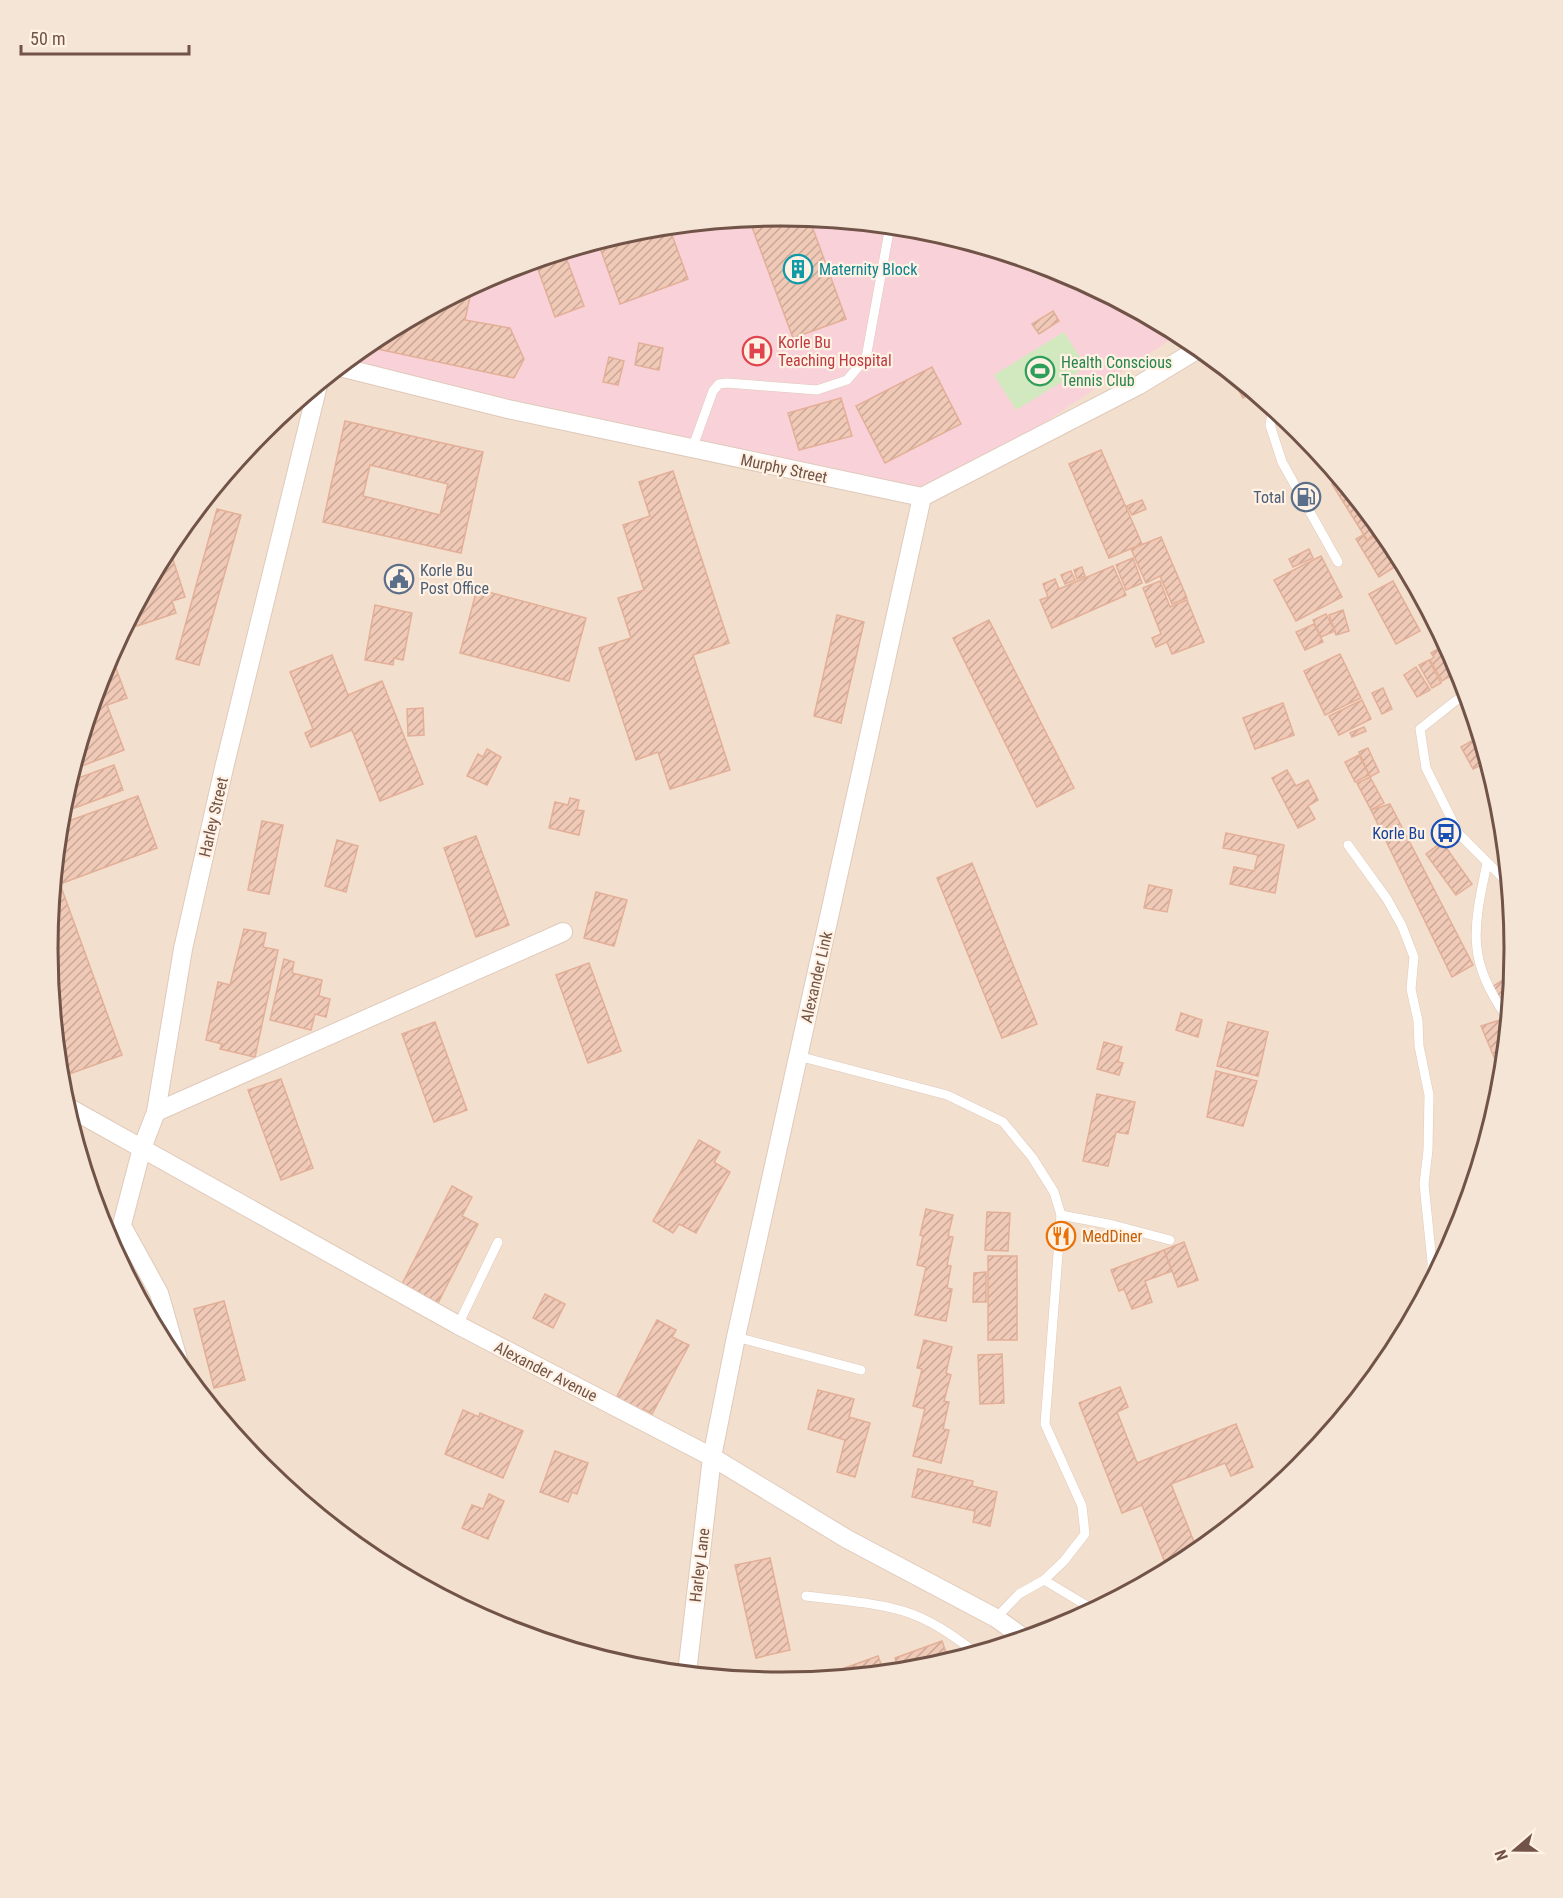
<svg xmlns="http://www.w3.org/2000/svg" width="1563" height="1898" font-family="'Roboto Condensed',sans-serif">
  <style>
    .residential { fill: #f3dfcd }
    .medical { fill: #f9d2d9 }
    .pitch { fill: #d2e8be }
    .building { fill: url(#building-hatch); stroke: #e3af98; stroke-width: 1.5; fill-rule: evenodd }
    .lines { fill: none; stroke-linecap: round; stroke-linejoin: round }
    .lane-casing { stroke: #dfcabb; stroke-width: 10 }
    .street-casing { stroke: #dfcabb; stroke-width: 20 }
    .lane { stroke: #fff; stroke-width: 9 }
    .street { stroke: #fff; stroke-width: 18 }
    .labels { text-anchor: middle; stroke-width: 4.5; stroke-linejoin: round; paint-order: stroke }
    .culture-label { font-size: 16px; fill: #0d838f; stroke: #fff2e4; text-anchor: start }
    .health-label { font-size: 16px; fill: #be3a42; stroke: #fff2e4; text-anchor: start }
    .leisure-label { font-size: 16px; fill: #27864d; stroke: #fff2e4; text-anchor: start }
    .street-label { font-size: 16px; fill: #715347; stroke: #fff2e4 }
    .service-label { font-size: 16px; fill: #4e5e75; stroke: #fff2e4; text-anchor: end }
    .transit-label { font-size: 16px; fill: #164399; stroke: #fff2e4; text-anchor: end }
    .food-label { font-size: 16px; fill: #c56008; stroke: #fff2e4; text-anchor: start }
    .rim { fill: none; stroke: #715347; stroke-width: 3 }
  </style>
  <defs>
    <pattern id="building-hatch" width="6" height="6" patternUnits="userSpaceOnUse" patternTransform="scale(1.5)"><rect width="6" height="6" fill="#f0cab7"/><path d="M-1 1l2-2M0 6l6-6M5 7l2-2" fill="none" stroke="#c7a797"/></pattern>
  </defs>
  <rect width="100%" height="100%" fill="#fbeedf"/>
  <circle class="residential" cx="782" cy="949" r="731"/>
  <polygon class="medical" points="782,216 925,230 1063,271 1179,334 952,483 887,497 346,362 374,339 501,271 639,230"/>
  <polygon class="pitch" points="1064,332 1086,367 1016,410 994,375"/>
  <g class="building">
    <polygon points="782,216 809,218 846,319 793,338 749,219"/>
    <polygon points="669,227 688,279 620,304 598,242 639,230"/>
    <polygon points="564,252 584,306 555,317 535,261"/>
    <polygon points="472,287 465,320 510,328 524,359 514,378 377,349 380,336"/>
    <polygon points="1053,311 1059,321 1039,334 1032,324"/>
    <polygon points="639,343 663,348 659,370 635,365"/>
    <polygon points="609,357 624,361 618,385 603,382"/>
    <polygon points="932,367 961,424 885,463 856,406"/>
    <polygon points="1235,377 1253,392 1243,398 1232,378"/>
    <polygon points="841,398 852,436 799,450 788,413"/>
    <path d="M 345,421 L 483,452 L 461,553 L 323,522 ZM 370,465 L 448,484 L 440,515 L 363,496 Z"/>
    <polygon points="1101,450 1142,544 1109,558 1069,464"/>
    <polygon points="673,471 729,643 693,655 730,770 670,789 658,752 636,760 599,648 631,638 618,598 644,590 623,525 650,516 639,482"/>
    <polygon points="1340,479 1382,530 1367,540 1332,484"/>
    <polygon points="1142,500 1146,509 1132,515 1127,506"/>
    <polygon points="217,509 241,515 199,665 176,659"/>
    <polygon points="1380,533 1399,564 1379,577 1356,539 1363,535 1367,541"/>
    <polygon points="1161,537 1187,598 1172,604 1160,576 1146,583 1131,549"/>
    <polygon points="1392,542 1402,561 1399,563 1388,544"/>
    <polygon points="169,547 185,597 172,601 176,613 137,626 133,614"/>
    <polygon points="1309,549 1313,558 1293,567 1289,559"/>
    <polygon points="1321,556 1342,597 1296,621 1274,580"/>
    <polygon points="1133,558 1142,583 1126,590 1116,565"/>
    <polygon points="1113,566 1126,595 1052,628 1040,600 1048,597 1043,584 1055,579 1059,589"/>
    <polygon points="1082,567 1085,576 1077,579 1074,570"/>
    <polygon points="1071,571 1075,580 1065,584 1061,575"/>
    <polygon points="1160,581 1170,607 1187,600 1204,642 1172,654 1167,642 1156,647 1152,638 1161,634 1143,588"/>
    <polygon points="1393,581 1420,631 1396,644 1369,594"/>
    <polygon points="477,589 586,618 569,681 460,653"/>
    <polygon points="375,605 412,613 403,660 394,658 393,665 365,660"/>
    <polygon points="1343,610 1349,631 1336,635 1329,615"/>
    <polygon points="1326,614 1335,631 1321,637 1313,620"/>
    <polygon points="837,615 864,622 841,723 814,716"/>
    <polygon points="989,620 1074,788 1037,807 953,638"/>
    <polygon points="1314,624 1323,642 1305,650 1296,632"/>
    <polygon points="1441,647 1455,673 1442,681 1430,660 1434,657 1431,653"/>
    <polygon points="1340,654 1361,698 1325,715 1304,671"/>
    <polygon points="111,655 127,698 107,705 124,750 79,767 76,760 104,668"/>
    <polygon points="332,655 348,695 382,681 423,784 380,801 352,730 311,747 305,733 313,729 290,672"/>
    <polygon points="1429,660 1441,683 1432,688 1419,665"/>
    <polygon points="1416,667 1430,690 1417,697 1404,675"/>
    <polygon points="1383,688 1392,709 1382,714 1372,693"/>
    <polygon points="1362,700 1371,719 1339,735 1329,716"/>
    <polygon points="1283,703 1294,735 1255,749 1243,718"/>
    <polygon points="423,708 424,735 408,736 407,709"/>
    <polygon points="1364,727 1366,731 1352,737 1350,733"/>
    <polygon points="1480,736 1496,789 1495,789 1481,765 1473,769 1461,747"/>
    <polygon points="1368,748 1379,772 1370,777 1359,752"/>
    <polygon points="487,749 501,757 487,785 467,776 478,754 483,757"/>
    <polygon points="1359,755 1369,775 1355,782 1345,762"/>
    <polygon points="114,765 123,790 61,813 70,781"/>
    <polygon points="1287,770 1296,786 1308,780 1318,800 1308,806 1315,819 1298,828 1272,778"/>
    <polygon points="1370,777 1384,803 1371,810 1357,783"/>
    <polygon points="138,796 157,848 60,884 122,1055 61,1077 48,949 60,824"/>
    <polygon points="570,798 579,800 577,810 584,811 579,835 549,828 555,802 568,805"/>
    <polygon points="1390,804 1473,965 1452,977 1371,810"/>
    <polygon points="262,821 283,825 269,894 248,890"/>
    <polygon points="1226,833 1284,845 1275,893 1230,884 1234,867 1254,871 1258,855 1223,848"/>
    <polygon points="476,836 509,925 476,937 444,848"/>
    <polygon points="337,840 358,846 346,892 325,886"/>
    <polygon points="1442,842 1472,884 1456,895 1426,854"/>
    <polygon points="972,863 1037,1024 1002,1038 937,878"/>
    <polygon points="1149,885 1172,890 1167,912 1144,908"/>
    <polygon points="596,892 627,900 614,946 584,938"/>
    <polygon points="244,929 266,933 263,947 278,950 255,1057 220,1049 222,1044 206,1040 218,982 230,985"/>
    <polygon points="284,959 294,962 292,973 322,980 319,996 330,999 326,1017 315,1014 311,1030 270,1020"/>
    <polygon points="589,963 621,1051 588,1063 556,975"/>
    <polygon points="1513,974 1510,1005 1502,1009 1490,988"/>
    <polygon points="1181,1013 1202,1020 1198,1037 1176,1030"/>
    <polygon points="1500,1020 1507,1033 1505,1051 1494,1057 1481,1026"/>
    <polygon points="435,1022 467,1110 434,1122 402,1034"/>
    <polygon points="1228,1022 1268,1032 1258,1076 1217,1066"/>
    <polygon points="1104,1042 1122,1047 1118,1062 1123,1063 1119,1075 1097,1069"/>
    <polygon points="1216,1071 1257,1081 1243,1126 1207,1117"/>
    <polygon points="281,1079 313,1168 281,1180 248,1090"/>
    <polygon points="1097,1094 1135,1102 1128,1134 1116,1132 1108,1166 1083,1161"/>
    <polygon points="699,1140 720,1152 714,1162 730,1172 696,1233 679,1224 673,1233 653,1221"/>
    <polygon points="452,1186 472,1197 462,1216 478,1224 438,1303 402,1284"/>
    <polygon points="926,1209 953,1215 948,1236 953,1237 947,1265 951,1266 947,1288 952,1289 946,1321 915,1315 926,1267 917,1265 923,1236 920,1235"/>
    <polygon points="987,1212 1010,1213 1008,1251 985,1250"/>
    <polygon points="1184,1242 1198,1280 1178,1287 1164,1250"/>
    <polygon points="1164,1250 1172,1271 1145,1281 1152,1302 1132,1309 1124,1289 1119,1291 1111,1270"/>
    <rect x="988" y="1256" width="29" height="84"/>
    <polygon points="986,1272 986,1302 973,1302 974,1273"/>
    <polygon points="545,1294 565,1304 553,1328 533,1318"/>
    <polygon points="224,1301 245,1380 214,1388 194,1309"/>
    <polygon points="657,1320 676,1330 672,1337 689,1345 652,1414 644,1409 639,1418 613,1404"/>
    <polygon points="924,1340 952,1347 946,1373 951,1375 944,1401 949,1402 943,1429 949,1430 941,1463 913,1456 925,1409 913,1406 922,1369 917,1368"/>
    <polygon points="1002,1354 1004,1403 980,1404 978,1355"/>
    <polygon points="1120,1387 1128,1407 1117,1412 1137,1463 1236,1424 1253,1467 1231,1476 1225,1463 1171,1484 1198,1552 1189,1559 1168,1570 1142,1505 1122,1513 1079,1403"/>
    <polygon points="818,1390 854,1399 849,1417 870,1423 855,1477 837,1472 845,1440 808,1429"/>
    <polygon points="463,1410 479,1417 480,1413 523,1431 503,1478 445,1454"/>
    <polygon points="555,1451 588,1463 577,1494 572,1492 568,1502 540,1492"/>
    <polygon points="918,1469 973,1481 972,1486 997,1492 990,1526 973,1522 975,1511 912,1497"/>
    <polygon points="489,1494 504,1501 488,1539 462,1528 472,1505 483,1509"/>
    <polygon points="770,1558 790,1650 756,1658 735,1565"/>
    <polygon points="942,1641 949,1661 924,1668 899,1671 895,1658"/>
    <polygon points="878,1656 884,1672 845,1676 842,1669"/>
  </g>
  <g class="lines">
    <g class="lane-casing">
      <g id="lane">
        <polyline points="1273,408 1270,425 1282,462 1338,562"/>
        <polyline points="692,449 713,391 719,384 727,383 817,390 847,380 866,358 890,226"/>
        <polyline points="1467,694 1454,702 1420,729 1426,768 1459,834 1509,884"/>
        <polyline points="1348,845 1387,899 1402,926 1414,957 1411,989 1418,1021 1419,1046 1429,1095 1428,1150 1424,1184 1432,1262 1432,1281"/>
        <path d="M 1487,863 C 1473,930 1466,959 1508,1019"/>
        <polyline points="798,1056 947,1095 1003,1122 1032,1157 1054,1192 1061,1215 1045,1424 1082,1506 1085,1534 1064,1561 1044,1580"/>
        <polyline points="1061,1215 1113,1225 1170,1240"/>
        <polyline points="458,1325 498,1242"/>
        <polyline points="736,1337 861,1370"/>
        <path d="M 806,1596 C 839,1600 872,1602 903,1611 C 930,1619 954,1636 976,1653"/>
        <polyline points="996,1618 1019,1594 1044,1580 1094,1610"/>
      </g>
    </g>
    <g class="street-casing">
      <g id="street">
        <polyline points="340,367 508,409 922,497 1139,385 1200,348"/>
        <polyline points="66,1106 458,1325 712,1457 847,1539 996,1618 1024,1638"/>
        <polyline points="156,1112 563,932"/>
        <polyline points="122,1226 159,1293 180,1366"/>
        <polyline points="115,1251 142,1148 156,1112 183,949 224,768 318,385"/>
        <polyline points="687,1673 712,1457 736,1337 922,497"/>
      </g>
    </g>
    <use href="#lane" class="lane"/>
    <use href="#street" class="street"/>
  </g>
  <defs>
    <g id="building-ring" transform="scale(1.5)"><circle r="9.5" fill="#fff2e4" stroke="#0f9aa8" stroke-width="1.5"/><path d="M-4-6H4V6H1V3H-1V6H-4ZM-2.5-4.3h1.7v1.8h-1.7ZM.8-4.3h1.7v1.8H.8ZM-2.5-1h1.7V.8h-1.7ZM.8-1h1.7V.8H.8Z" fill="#0f9aa8"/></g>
    <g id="hospital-ring" transform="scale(1.5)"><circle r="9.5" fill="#fff2e4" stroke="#e0444e" stroke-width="1.5"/><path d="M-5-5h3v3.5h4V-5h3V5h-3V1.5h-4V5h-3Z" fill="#e0444e"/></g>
    <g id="stadium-ring" transform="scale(1.5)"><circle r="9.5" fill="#fff2e4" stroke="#2e9e5b" stroke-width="1.5"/><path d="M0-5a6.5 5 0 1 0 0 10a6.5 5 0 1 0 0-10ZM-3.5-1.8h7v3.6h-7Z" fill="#2e9e5b"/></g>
    <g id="fuel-ring" transform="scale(1.5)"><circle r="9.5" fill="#fff2e4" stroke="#5c6f8a" stroke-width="1.5"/><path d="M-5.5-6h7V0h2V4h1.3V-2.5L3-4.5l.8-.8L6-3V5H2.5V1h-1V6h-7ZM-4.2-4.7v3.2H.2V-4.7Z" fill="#5c6f8a"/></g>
    <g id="civic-ring" transform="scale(1.5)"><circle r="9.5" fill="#fff2e4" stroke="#5c6f8a" stroke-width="1.5"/><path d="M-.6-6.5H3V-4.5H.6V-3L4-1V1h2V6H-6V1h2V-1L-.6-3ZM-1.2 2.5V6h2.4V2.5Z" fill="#5c6f8a"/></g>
    <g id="bus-ring" transform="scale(1.5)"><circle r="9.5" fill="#fff2e4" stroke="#1a4fb4" stroke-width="1.5"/><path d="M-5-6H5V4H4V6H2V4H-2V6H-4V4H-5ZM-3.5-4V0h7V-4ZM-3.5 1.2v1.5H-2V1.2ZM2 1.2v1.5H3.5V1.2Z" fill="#1a4fb4"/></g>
    <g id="restaurant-ring" transform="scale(1.5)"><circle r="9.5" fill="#fff2e4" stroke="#e8710a" stroke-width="1.5"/><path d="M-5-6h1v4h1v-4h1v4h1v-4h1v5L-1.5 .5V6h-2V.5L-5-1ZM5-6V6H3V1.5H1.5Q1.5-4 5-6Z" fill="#e8710a"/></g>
  </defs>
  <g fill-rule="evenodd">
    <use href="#building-ring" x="798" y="269"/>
    <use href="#hospital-ring" x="757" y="351"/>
    <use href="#stadium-ring" x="1040" y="371"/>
    <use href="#fuel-ring" x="1306" y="497"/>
    <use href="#civic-ring" x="399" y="579"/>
    <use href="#bus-ring" x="1446" y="833"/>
    <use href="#restaurant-ring" x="1061" y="1236"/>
  </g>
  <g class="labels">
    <g class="culture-label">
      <text x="819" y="275">Maternity Block</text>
    </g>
    <g class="health-label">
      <text x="778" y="348">Korle Bu<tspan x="778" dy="18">Teaching Hospital</tspan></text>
    </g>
    <g class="leisure-label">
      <text x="1061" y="368">Health Conscious<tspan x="1061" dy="18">Tennis Club</tspan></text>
    </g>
    <g class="street-label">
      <text transform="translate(784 468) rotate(12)" y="6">Murphy Street</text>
      <text transform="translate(213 817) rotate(-77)" y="6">Harley Street</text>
      <text transform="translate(816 977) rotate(-77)" y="6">Alexander Link</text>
      <text transform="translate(546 1371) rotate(27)" y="6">Alexander Avenue</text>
      <text transform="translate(699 1565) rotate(-83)" y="6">Harley Lane</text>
    </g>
    <g class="service-label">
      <text x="1285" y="503">Total</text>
      <text x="420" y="576" text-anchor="start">Korle Bu<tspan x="420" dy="18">Post Office</tspan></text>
    </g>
    <g class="transit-label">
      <text x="1425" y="839">Korle Bu</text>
    </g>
    <g class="food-label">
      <text x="1082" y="1242">MedDiner</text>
    </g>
  </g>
  <path d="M0 0H1563V1898H0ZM58 949a723 723 0 1 1 1446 0a723 723 0 1 1-1446 0Z" fill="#f4e5d7" fill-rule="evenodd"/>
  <path class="rim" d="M58 949a723 723 0 1 1 1446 0a723 723 0 1 1-1446 0Z"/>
  <g transform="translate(1515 1850) rotate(250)" stroke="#fff2e4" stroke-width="4.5" paint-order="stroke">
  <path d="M0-4.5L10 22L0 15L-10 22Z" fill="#715347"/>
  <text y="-9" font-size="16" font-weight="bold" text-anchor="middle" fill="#715347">N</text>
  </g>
  <path d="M21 45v9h168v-9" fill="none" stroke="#715347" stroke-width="3"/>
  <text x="30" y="45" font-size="18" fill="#715347" stroke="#fff2e4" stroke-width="4.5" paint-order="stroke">50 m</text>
</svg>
